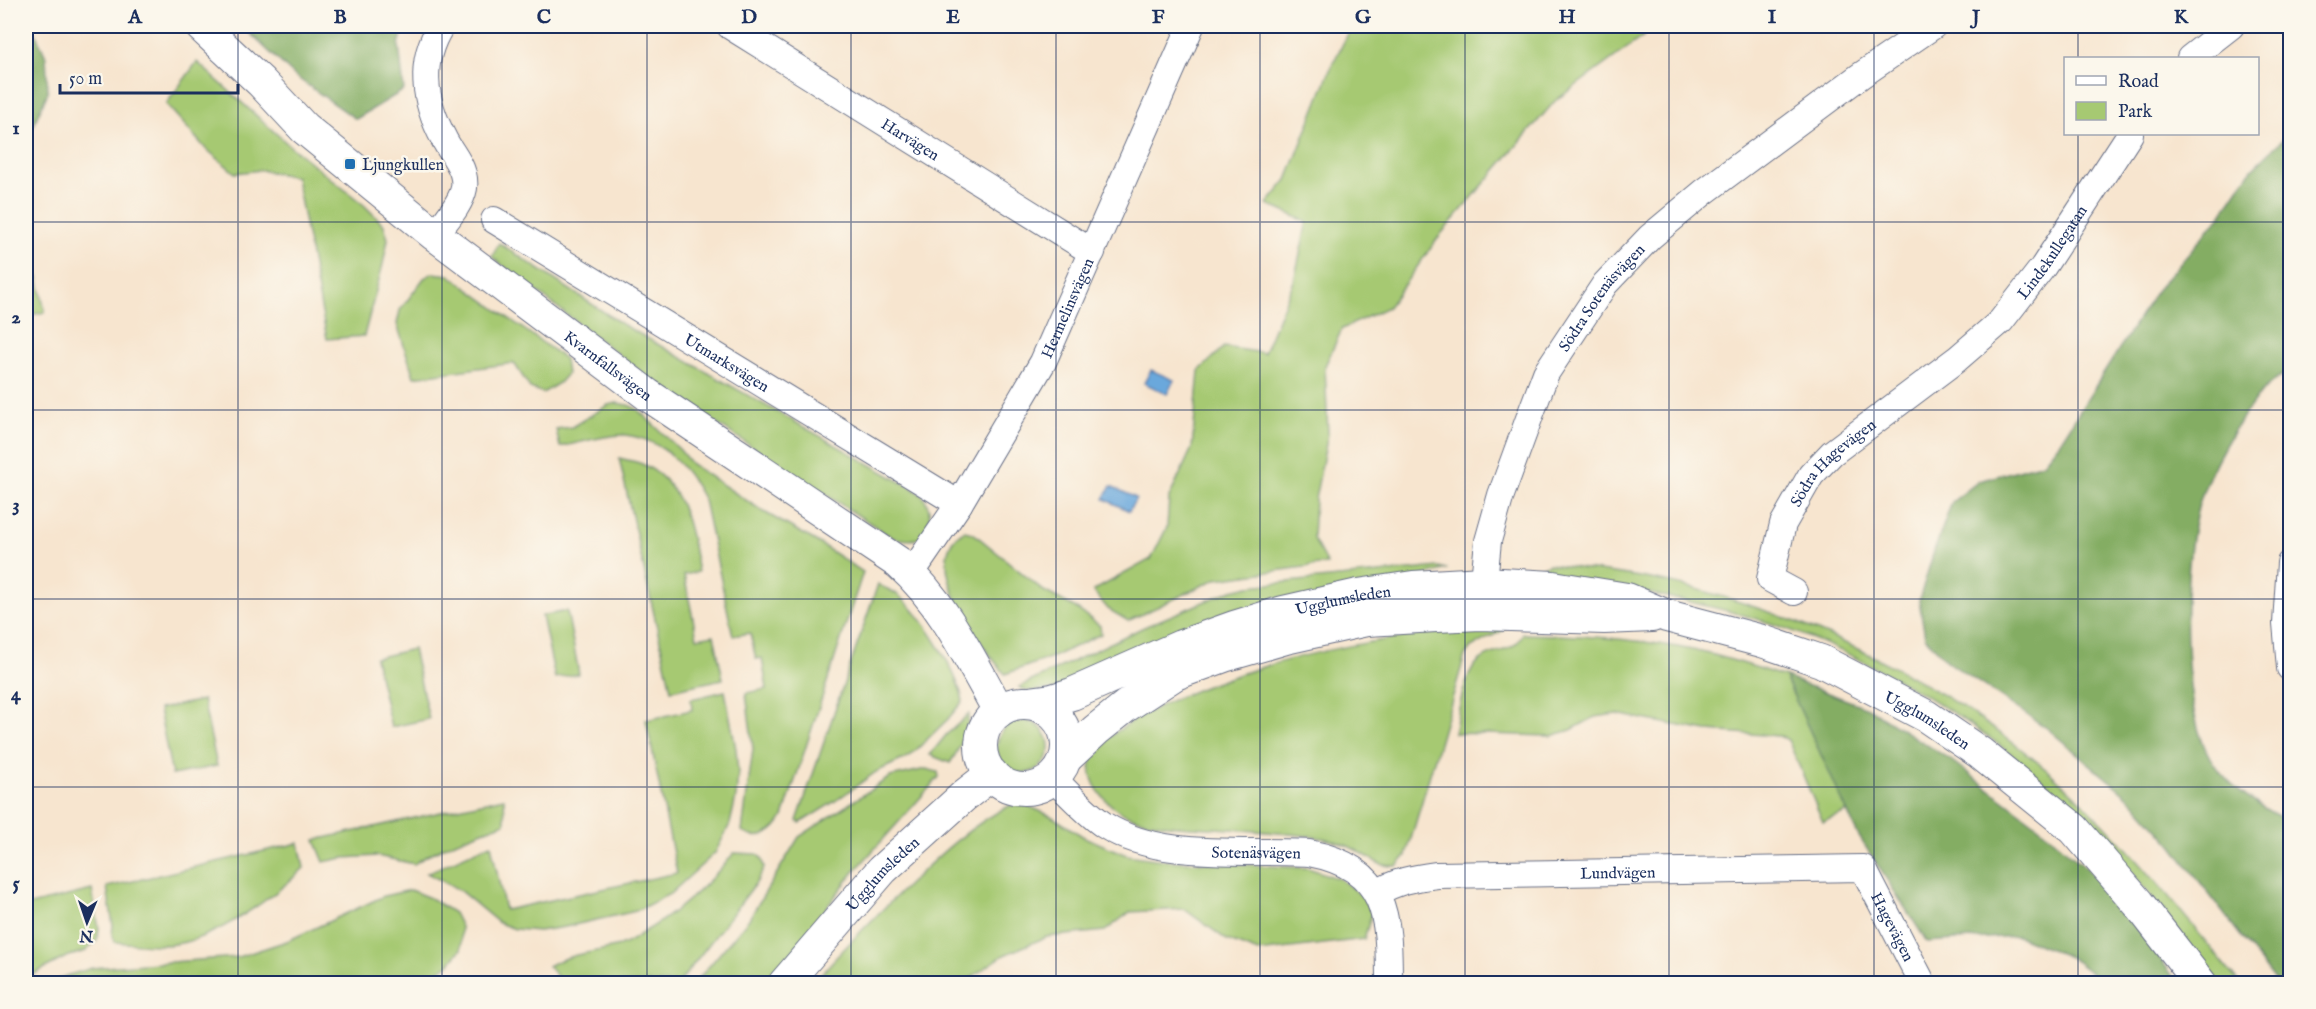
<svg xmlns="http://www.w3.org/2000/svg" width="2316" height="1009" font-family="'IM FELL English',serif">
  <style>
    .green { fill: #a6c972; stroke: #607c68; stroke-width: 1.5 }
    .forest { fill: #84ad64; stroke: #506e61; stroke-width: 1.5 }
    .water { fill: #6aa8dc; stroke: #426c9d; stroke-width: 1.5 }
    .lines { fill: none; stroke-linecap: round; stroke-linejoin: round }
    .minor-casing { stroke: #686f86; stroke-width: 28 }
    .tertiary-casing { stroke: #686f86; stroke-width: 34 }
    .minor { stroke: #fff; stroke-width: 26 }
    .tertiary { stroke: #fff; stroke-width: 32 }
    .grid { fill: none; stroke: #1b2f5e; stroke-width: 1.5; stroke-opacity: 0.55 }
    .poi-dot { fill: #1f6fb2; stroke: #fbf7ec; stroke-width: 2 }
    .labels { text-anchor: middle; stroke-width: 5; stroke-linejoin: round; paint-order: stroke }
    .street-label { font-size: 16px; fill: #1b2f5e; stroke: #fbf7ec }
    .poi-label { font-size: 16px; fill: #1b2f5e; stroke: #fbf7ec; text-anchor: start }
    .neatline { fill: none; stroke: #1b2f5e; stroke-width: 2 }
    .grid-label { font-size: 20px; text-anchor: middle; font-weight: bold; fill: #1b2f5e }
  </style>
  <rect width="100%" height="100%" fill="#fbf7ec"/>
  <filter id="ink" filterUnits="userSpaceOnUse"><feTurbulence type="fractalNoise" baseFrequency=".0167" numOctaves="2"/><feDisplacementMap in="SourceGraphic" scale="12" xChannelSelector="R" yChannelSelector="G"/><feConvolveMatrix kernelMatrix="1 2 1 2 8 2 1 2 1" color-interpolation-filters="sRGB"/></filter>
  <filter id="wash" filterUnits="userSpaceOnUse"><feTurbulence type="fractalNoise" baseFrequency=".008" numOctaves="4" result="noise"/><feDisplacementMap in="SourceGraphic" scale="24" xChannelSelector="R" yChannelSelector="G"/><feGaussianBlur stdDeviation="1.35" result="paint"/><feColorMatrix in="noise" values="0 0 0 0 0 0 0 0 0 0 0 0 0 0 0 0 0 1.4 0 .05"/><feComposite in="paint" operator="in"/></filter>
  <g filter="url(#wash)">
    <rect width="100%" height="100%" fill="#f7e5cf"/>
    <g class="green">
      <polygon points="1352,26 1657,26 1555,101 1441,234 1388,307 1342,329 1325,366 1328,434 1315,499 1313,538 1327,564 1216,579 1128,621 1108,609 1093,591 1151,559 1167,527 1169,498 1192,448 1199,371 1224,347 1264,353 1294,281 1307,222 1267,204 1287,180 1332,65"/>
      <polygon points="197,62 290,146 364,205 384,225 388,239 383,264 364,336 327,339 296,177 261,170 235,173 205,148 166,104"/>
      <path d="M 499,243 L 622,324 L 901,482 C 908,486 920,491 924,498 C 931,508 933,529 921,537 C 913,542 902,539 893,538 L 666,391 L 492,257 Z"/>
      <polygon points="31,244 45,312 26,316 26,245"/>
      <polygon points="433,273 449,275 565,359 567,374 559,383 543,393 530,388 514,363 414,377 397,324 400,310 424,278"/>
      <path d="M 617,403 L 628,405 L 637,409 L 680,450 L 691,464 L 764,512 L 814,540 L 863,572 L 783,817 C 775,832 758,844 742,831 L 753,749 L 746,693 L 767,689 L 762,658 L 756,659 L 750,633 L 733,636 L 704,500 C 687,468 664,439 625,435 C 607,434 579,443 560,447 L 556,429 L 572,427 L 608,405 Z"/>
      <path d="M 619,458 C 626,460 635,461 642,464 C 685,483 690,531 698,572 L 684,575 L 697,638 L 714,635 L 723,679 L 671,690 Z"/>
      <path d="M 964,531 L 973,533 L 1044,591 L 1074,607 L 1100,626 L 1101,634 L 1055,656 L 1005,674 C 982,647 916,559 964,531 Z"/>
      <path d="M 1549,564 C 1598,571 1648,576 1696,589 C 1839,628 1979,701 2085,805 C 2141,860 2190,922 2239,983 L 2218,983 C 2173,925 2129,865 2077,812 C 1996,730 1867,652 1757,619 C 1687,598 1607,586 1535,572 L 1537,569 Z"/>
      <polygon points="1439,567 1446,569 1060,689 1027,691 1019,687 1144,627 1232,590 1249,586"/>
      <path d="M 878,584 C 884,588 893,591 898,595 C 923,614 957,672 963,701 L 947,720 L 910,756 L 876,772 L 834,802 L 800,823 L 797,821 Z"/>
      <polygon points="567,611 579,674 555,678 542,616"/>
      <path d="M 1502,625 L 1504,630 L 1471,647 L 1465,655 L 1406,856 L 1397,866 C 1374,866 1374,859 1356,850 C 1342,842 1324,838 1308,836 C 1283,833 1257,831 1232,829 C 1197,827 1162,828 1129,816 C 1113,810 1097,794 1092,778 C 1084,753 1107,738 1125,726 C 1153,707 1183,695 1215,683 C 1308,648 1404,635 1502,625 Z"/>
      <path d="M 1523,634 C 1586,635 1653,639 1714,655 C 1738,661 1761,669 1785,677 L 1848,811 L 1823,822 L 1788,740 L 1779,736 L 1707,731 L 1616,714 L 1595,717 L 1571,730 L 1551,736 L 1454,733 C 1459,711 1462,682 1476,664 C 1490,648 1514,655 1523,634 Z"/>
      <polygon points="413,649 429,719 391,727 375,658"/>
      <polygon points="725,691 736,749 738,773 736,797 730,824 715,853 670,894 636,911 565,927 539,931 515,929 499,923 459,890 427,873 491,844 505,910 677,873 646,720 692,710 691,699"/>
      <polygon points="203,700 217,766 172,775 159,709"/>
      <path d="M 969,714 C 967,734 961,746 950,763 L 930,755 L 946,735 Z"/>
      <circle cx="1023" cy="747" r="26"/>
      <polygon points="926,769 938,772 939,777 853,873 769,983 694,984 749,919 799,837 890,777"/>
      <path d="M 504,798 L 505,823 C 474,834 442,845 414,864 L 377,856 L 343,858 L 324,862 L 315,840 Z"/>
      <path d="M 1011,805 L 1026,805 L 1051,816 L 1084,837 L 1127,855 L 1170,861 L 1308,868 L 1340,879 L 1362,896 L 1372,913 L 1364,939 L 1258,952 L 1227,940 L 1184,909 L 1130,912 L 1105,931 L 1046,937 L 1004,955 L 963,983 L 812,984 C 843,949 875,916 909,884 C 940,854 972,824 1011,805 Z"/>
      <path d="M 299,843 L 304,868 C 275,896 216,939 175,944 C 156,947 134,943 115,942 L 112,934 L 113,926 L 107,887 Z"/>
      <path d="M 734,853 L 757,854 L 762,859 L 764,868 L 756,883 L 679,983 L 563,983 L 548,966 C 570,953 595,953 619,946 C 628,944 636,937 644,932 C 679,911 708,885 734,853 Z"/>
      <polygon points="92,890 99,929 97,940 86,951 66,957 26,978 26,906"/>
      <polygon points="410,890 430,898 454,913 461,927 461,949 448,965 421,983 52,983 63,977 92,968 238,957 287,941 384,896"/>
    </g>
    <g class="forest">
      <polygon points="26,26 32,26 46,57 48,92 26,142"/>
      <polygon points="242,26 404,26 399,45 404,90 356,119 296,77"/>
      <path d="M 2290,132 L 2290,372 C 2268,379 2255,400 2242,418 C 2223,447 2203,482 2196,516 C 2183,574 2181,697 2206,750 C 2223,786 2256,805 2290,822 L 2290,983 L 2277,984 L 2172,845 L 2132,800 L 2048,729 L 1948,662 L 1925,637 L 1919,600 L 1934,551 L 1952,502 L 1979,481 L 2043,463 L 2060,442 L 2156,291 L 2222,214 L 2252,169 Z"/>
      <polygon points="1785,677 1868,708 1948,758 2038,826 2088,869 2130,918 2178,983 2104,983 2070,957 2017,936 1927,942 1858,835"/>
    </g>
    <g class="water">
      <polygon points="1151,370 1174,380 1167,394 1144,383"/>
      <polygon points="1111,486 1136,498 1129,511 1104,499"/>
    </g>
  </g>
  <g filter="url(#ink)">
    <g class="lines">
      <g class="minor-casing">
        <g id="minor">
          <path id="s1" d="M 730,26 L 1092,252"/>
          <polyline points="2190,58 2231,26"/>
          <path id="s2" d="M 494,220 L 959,504"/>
          <path d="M 435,235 C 444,222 461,205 464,188 C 467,169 452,155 444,139 C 424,102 418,62 441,26"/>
          <polyline points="2290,563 2286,623 2290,668"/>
          <path id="s3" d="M 911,574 L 959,504 L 1043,362 L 1191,26"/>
          <path id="s4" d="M 1794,592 L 1770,579 L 1783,524 L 1811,475 L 1832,453 L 1957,359 L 2001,321 L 2043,267 L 2130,134"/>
          <path id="s5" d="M 1482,601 L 1488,541 L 1501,495 L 1531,413 L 1546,373 L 1605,284 L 1650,237 L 1704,192 L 1860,76 L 1933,26"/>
          <path id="s6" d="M 1053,778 C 1069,794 1085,812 1104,825 C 1160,861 1244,849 1309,853 C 1388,868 1389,916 1389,984"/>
          <path id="s7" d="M 1377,893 C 1396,881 1414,878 1437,875 L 1863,868 L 1923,984"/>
        </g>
      </g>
      <g class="tertiary-casing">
        <g id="tertiary">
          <path id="s8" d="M 201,26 L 261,82 L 304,128 L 435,235 L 648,395 L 899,563 C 944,603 970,659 999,711"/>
          <path id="s9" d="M 1029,703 L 1052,700 L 1072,694 L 1181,646 L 1234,627 L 1283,612 L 1358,595 L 1413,587 L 1484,583 L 1553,587 L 1627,599 L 1667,616 L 1762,641 L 1821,661 L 1926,716 L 1980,753 L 2074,829 L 2138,903 L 2201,984"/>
          <circle cx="1024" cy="746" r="43"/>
          <polyline points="1066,758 1096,730 1126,706 1175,674 1224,656 1286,638 1367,620 1436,616 1481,614 1604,618 1652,616"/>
          <path id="s10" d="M 784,984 L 882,870 L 965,795 L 992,774"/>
        </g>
      </g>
      <use href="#minor" class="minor"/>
      <use href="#tertiary" class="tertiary"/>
    </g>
  </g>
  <path class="grid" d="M 238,26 L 238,984M 442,26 L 442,984M 647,26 L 647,984M 851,26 L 851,984M 1056,26 L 1056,984M 1260,26 L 1260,984M 1465,26 L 1465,984M 1669,26 L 1669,984M 1874,26 L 1874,984M 2078,26 L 2078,58M 2078,134 L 2078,984M 26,222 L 2290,222M 26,410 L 2290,410M 26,599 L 2290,599M 26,787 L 2290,787"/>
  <rect class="poi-dot" x="344" y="158" width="12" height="12" rx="3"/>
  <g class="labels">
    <g class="street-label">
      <text dy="6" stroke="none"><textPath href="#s1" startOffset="213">Harvägen</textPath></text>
      <text dy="6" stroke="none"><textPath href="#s4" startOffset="471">Lindekullegatan</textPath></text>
      <text dy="6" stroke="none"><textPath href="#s5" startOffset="332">Södra Sotenäsvägen</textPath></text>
      <text dy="6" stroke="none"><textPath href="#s3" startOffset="309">Hermelinsvägen</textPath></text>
      <text dy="6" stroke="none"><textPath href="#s2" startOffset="273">Utmarksvägen</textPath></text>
      <text dy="6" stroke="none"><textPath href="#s8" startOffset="531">Kvarnfallsvägen</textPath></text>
      <text dy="6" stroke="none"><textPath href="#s4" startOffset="164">Södra Hagevägen</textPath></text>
      <text dy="6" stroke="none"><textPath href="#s9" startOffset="332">Ugglumsleden</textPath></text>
      <text dy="6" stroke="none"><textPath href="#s9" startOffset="944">Ugglumsleden</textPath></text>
      <text dy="6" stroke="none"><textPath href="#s6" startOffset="226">Sotenäsvägen</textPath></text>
      <text dy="6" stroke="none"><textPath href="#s7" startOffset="244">Lundvägen</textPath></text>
      <text dy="6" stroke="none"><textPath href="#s10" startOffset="148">Ugglumsleden</textPath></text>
      <text dy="6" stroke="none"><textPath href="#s7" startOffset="555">Hagevägen</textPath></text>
    </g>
    <g class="poi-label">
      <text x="362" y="170">Ljungkullen</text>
    </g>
  </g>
  <rect width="2316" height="1009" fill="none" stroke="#fbf7ec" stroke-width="66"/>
  <rect x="2064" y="57" width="195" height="78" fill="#fbf7ec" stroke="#a1a7b3" stroke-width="1.5"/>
  <rect x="2076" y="76" width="30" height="9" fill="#ffffff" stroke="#a1a7b3" stroke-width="1.5"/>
  <text x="2118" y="87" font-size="18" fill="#1b2f5e">Road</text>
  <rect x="2076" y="102" width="30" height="18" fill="#a6c972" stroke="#a1a7b3" stroke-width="1.5"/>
  <text x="2118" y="117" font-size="18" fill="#1b2f5e">Park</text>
  <g transform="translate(87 922) rotate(182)" stroke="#fbf7ec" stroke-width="4.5" paint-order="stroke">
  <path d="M0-4.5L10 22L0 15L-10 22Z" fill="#1b2f5e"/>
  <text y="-9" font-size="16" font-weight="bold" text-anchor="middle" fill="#1b2f5e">N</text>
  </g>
  <path d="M60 84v9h178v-9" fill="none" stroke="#1b2f5e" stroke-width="3"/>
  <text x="69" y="84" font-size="18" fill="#1b2f5e" stroke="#fbf7ec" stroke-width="4.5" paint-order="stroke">50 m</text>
  <rect x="33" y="33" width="2250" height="943" class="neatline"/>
  <g class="grid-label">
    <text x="135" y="23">A</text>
    <text x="340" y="23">B</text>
    <text x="544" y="23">C</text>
    <text x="749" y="23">D</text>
    <text x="953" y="23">E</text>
    <text x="1158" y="23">F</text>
    <text x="1363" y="23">G</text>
    <text x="1567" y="23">H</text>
    <text x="1772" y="23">I</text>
    <text x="1976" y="23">J</text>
    <text x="2181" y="23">K</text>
    <text x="16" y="134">1</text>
    <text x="16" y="323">2</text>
    <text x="16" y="511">3</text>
    <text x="16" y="700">4</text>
    <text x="16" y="889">5</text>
  </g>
</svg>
